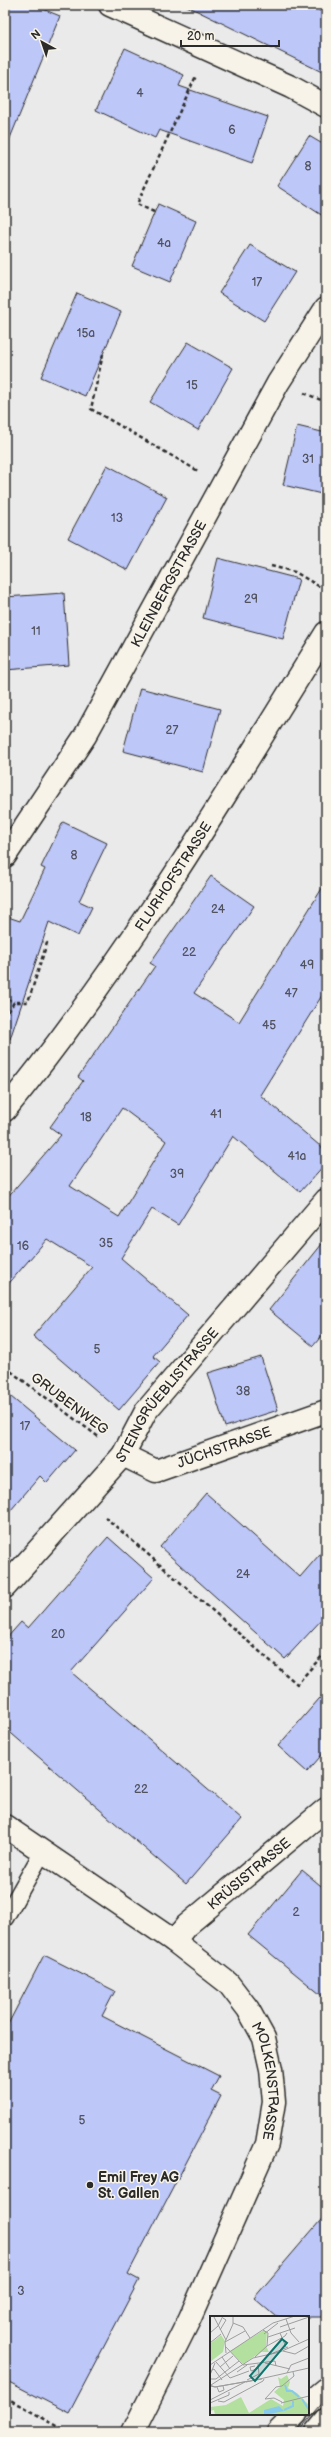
<svg xmlns="http://www.w3.org/2000/svg" width="331" height="2437" font-family="'Balsamiq Sans',sans-serif">
  <style>
    .building { fill: #bdc7f8; stroke: #2b2b2b; fill-rule: evenodd }
    .lines { fill: none; stroke-linecap: round; stroke-linejoin: round }
    .lane-casing { stroke: #2b2b2b; stroke-width: 19 }
    .street-casing { stroke: #2b2b2b; stroke-width: 25 }
    .secondary-casing { stroke: #2b2b2b; stroke-width: 25 }
    .path { stroke: #2b2b2b; stroke-width: 2.5; stroke-dasharray: 4 3; stroke-linecap: butt }
    .lane { stroke: #f7f3e8; stroke-width: 16 }
    .street { stroke: #f7f3e8; stroke-width: 22 }
    .secondary { stroke: #f7f3e8; stroke-width: 22 }
    .tram { stroke: #2b2b2b; stroke-width: 1 }
    .poi-dot { fill: #2b2b2b; stroke: #f7f3e8; stroke-width: 1.5 }
    .labels { text-anchor: middle; stroke-width: 3; stroke-linejoin: round; paint-order: stroke }
    .number-label { font-size: 12px; fill: #50525e }
    .street-label { font-size: 14px; fill: #2b2b2b; stroke: #f7f3e8 }
    .poi-label { font-size: 14px; font-weight: bold; fill: #2b2b2b; stroke: #f7f3e8; text-anchor: start }
    .inset-river { fill: none; stroke: #88caea; stroke-width: 2 }
    .inset-road { fill: none; stroke: #9e9e9e; stroke-width: 1 }
    .view { fill: #0f766e; fill-opacity: 0.15; stroke: #0f766e; stroke-width: 2 }
    .inset-edge { fill: none; stroke: #2b2b2b; stroke-width: 2 }
  </style>
  <rect width="100%" height="100%" fill="#ebeaeb"/>
  <filter id="ink" filterUnits="userSpaceOnUse"><feTurbulence type="fractalNoise" baseFrequency=".025" numOctaves="2"/><feDisplacementMap in="SourceGraphic" scale="8" xChannelSelector="R" yChannelSelector="G"/><feConvolveMatrix kernelMatrix="1 2 1 2 8 2 1 2 1" color-interpolation-filters="sRGB"/></filter>
  <g filter="url(#ink)">
    <g class="building">
      <polygon points="5,5 33,5 60,16 6,148"/>
      <polygon points="185,5 309,5 326,14 326,74"/>
      <polygon points="125,48 184,75 179,86 268,117 252,163 159,130 155,138 96,110"/>
      <polygon points="309,136 326,146 326,218 277,186"/>
      <polygon points="158,204 196,221 170,282 132,266"/>
      <polygon points="250,245 295,272 264,321 219,293"/>
      <polygon points="77,293 121,312 85,396 41,377"/>
      <polygon points="188,342 233,368 198,430 150,402"/>
      <polygon points="297,426 326,433 326,495 283,485"/>
      <polygon points="107,465 167,497 128,570 68,538"/>
      <polygon points="218,558 299,579 283,639 203,618"/>
      <polygon points="64,593 69,665 5,670 5,597"/>
      <polygon points="140,688 220,709 203,772 123,751"/>
      <polygon points="63,822 107,843 79,901 92,907 78,936 49,922 10,1039 5,1038 5,916 20,921 45,869 41,867"/>
      <path d="M 211,876 L 254,906 L 194,993 L 239,1022 L 326,882 L 326,989 L 260,1095 L 326,1151 L 326,1163 L 300,1192 L 233,1136 L 178,1225 L 152,1209 L 121,1258 L 188,1315 L 153,1356 L 160,1362 L 119,1410 L 33,1336 L 92,1267 L 47,1239 L 5,1288 L 5,1200 L 61,1135 L 50,1127 L 83,1081 L 78,1077 L 155,966 L 150,963 ZM 122,1108 L 166,1141 L 119,1217 L 70,1186 Z"/>
      <polygon points="326,1239 326,1331 313,1346 269,1310"/>
      <polygon points="261,1357 278,1410 225,1427 208,1373"/>
      <polygon points="5,1392 75,1450 47,1483 40,1476 5,1517"/>
      <polygon points="206,1493 300,1577 326,1547 326,1615 285,1659 160,1547"/>
      <polygon points="108,1537 154,1578 71,1672 242,1819 186,1884 5,1728 5,1640 21,1622 28,1628"/>
      <polygon points="326,1691 326,1750 307,1772 278,1746"/>
      <polygon points="302,1870 326,1890 326,1999 248,1935"/>
      <polygon points="44,1955 115,1991 102,2016 219,2076 211,2091 221,2096 128,2274 139,2280 69,2413 5,2380 5,2030"/>
      <polygon points="326,2214 326,2317 276,2317 254,2298"/>
    </g>
    <g class="lines">
      <g class="lane-casing">
        <polyline id="lane" points="5,1918 43,1851"/>
      </g>
      <g class="street-casing">
        <g id="street">
          <polyline points="110,5 291,87 326,106"/>
          <path id="s1" d="M 5,856 L 85,736 L 278,383 L 326,308"/>
          <path id="s2" d="M 5,1110 C 126,962 225,796 326,633"/>
          <path id="s3" d="M 123,1455 L 156,1471 L 326,1411"/>
          <path id="s4" d="M 5,1587 L 123,1455 L 146,1411 L 326,1200"/>
          <path id="s5" d="M 5,1826 L 174,1941 L 228,1983 L 248,2009 L 264,2038 L 271,2069 L 274,2102 L 267,2144 L 190,2318 L 133,2432"/>
          <path id="s6" d="M 174,1941 L 186,1926 L 326,1809"/>
        </g>
      </g>
      <g class="secondary-casing">
        <g id="secondary">
          <polyline points="308,2404 326,2389"/>
          <polyline points="278,2432 296,2414"/>
          <polyline points="316,2432 326,2420"/>
        </g>
      </g>
      <g class="path">
        <polyline points="154,212 137,204 196,76"/>
        <polyline points="103,354 91,409 198,471"/>
        <polyline points="304,393 326,402"/>
        <polyline points="271,566 295,572 325,590"/>
        <polyline points="7,999 14,1002"/>
        <polyline points="5,1005 9,1007 8,1012"/>
        <polyline points="5,1018 14,1002 28,1002 47,943 43,942"/>
        <polyline points="5,1367 100,1438"/>
        <polyline points="105,1517 297,1684 322,1656"/>
        <polyline points="5,2397 68,2432"/>
      </g>
      <use href="#lane" class="lane"/>
      <use href="#street" class="street"/>
      <use href="#secondary" class="secondary"/>
      <polyline class="tram" points="298,2432 326,2399"/>
    </g>
  </g>
  <circle class="poi-dot" cx="90" cy="2185" r="4"/>
  <g class="labels">
    <g class="number-label">
      <text x="140" y="97">4</text>
      <text x="232" y="134">6</text>
      <text x="308" y="170">8</text>
      <text x="164" y="247">4a</text>
      <text x="257" y="286">17</text>
      <text x="86" y="337">15a</text>
      <text x="192" y="389">15</text>
      <text x="308" y="463">31</text>
      <text x="117" y="522">13</text>
      <text x="251" y="603">29</text>
      <text x="36" y="635">11</text>
      <text x="172" y="734">27</text>
      <text x="74" y="859">8</text>
      <text x="218" y="913">24</text>
      <text x="189" y="956">22</text>
      <text x="307" y="969">49</text>
      <text x="291" y="997">47</text>
      <text x="269" y="1029">45</text>
      <text x="216" y="1118">41</text>
      <text x="86" y="1121">18</text>
      <text x="297" y="1160">41a</text>
      <text x="177" y="1178">39</text>
      <text x="106" y="1247">35</text>
      <text x="23" y="1250">16</text>
      <text x="97" y="1353">5</text>
      <text x="243" y="1395">38</text>
      <text x="25" y="1430">17</text>
      <text x="243" y="1578">24</text>
      <text x="58" y="1638">20</text>
      <text x="141" y="1793">22</text>
      <text x="296" y="1916">2</text>
      <text x="82" y="2124">5</text>
      <text x="21" y="2295">3</text>
    </g>
    <g class="street-label">
      <text dy="5" stroke="none"><textPath href="#s1" startOffset="318">KLEINBERGSTRASSE</textPath></text>
      <text dy="5" stroke="none"><textPath href="#s2" startOffset="288">FLURHOFSTRASSE</textPath></text>
      <text dy="5" stroke="none"><textPath href="#s4" startOffset="252">STEINGRÜEBLISTRASSE</textPath></text>
      <text transform="translate(70 1403) rotate(37)" y="5">GRUBENWEG</text>
      <text dy="5" stroke="none"><textPath href="#s3" startOffset="109">JÜCHSTRASSE</textPath></text>
      <text dy="5" stroke="none"><textPath href="#s6" startOffset="101">KRÜSISTRASSE</textPath></text>
      <text dy="5" stroke="none"><textPath href="#s5" startOffset="382">MOLKENSTRASSE</textPath></text>
    </g>
    <g class="poi-label">
      <text x="98" y="2182">Emil Frey AG<tspan x="98" dy="16">St. Gallen</tspan></text>
    </g>
  </g>
  <g transform="translate(210 2316)">
    <rect width="99" height="99" fill="#ebeaeb"/>
    <path d="M 54,14 L 57,16 L 56,30 L 59,36 L 51,36 L 33,48 L 20,35 ZM 11,19 L 15,25 L 13,36 L 0,46 L 0,28 ZM 77,59 L 80,66 L 78,72 L 87,77 L 99,89 L 99,99 L 5,99 L 4,94 L 0,95 L 0,91 L 16,89 L 31,81 L 39,97 L 61,83 L 73,90 L 74,84 L 64,76 L 70,71 L 68,61 L 71,63 Z" fill="#b3e09e"/>
    <path d="M 69,90 L 74,95 L 54,99 L 54,94 Z" fill="#88caea"/>
    <path class="inset-river" d="M 75,69 L 77,75 L 82,75 L 89,81M 92,83 L 99,94M 74,94 L 83,90 L 83,85"/>
    <path class="inset-road" d="M 4,1 L 16,24M 76,3 L 81,17 L 89,26M 23,7 L 33,11 L 40,22M 70,11 L 99,1M 10,14 L 16,4 L 13,2M 53,14 L 58,17 L 57,30M 0,17 L 8,10 L 13,0M 70,17 L 76,31M 54,18 L 68,7M 58,21 L 85,12M 15,26 L 35,15M 0,27 L 11,18M 15,30 L 33,49M 73,35 L 85,38 L 99,30M 16,37 L 15,26 L 23,8 L 23,0M 56,40 L 78,31M 12,41 L 20,53M 45,41 L 57,30 L 75,20 L 77,17M 6,46 L 20,62 L 39,55M 55,47 L 80,53M 0,49 L 63,7 L 85,0M 33,49 L 65,45 L 66,50M 45,50 L 40,51 L 41,55 L 49,52M 10,51 L 23,40M 0,55 L 4,53 L 12,64M 27,56 L 37,49M 77,57 L 81,49 L 99,42M 0,59 L 5,47M 0,63 L 6,63 L 29,45M 37,64 L 49,58 L 48,48M 36,66 L 99,52M 0,69 L 5,71 L 39,65M 1,69 L 43,42 L 70,36 L 99,23M 0,70 L 5,71 L 52,63M 7,71 L 9,76 L 14,74 L 13,70M 0,84 L 35,66M 8,85 L 14,86 L 53,65 L 54,63M 72,86 L 64,82 L 55,83 L 66,71 L 72,70 L 84,60 L 83,56M 0,87 L 19,79 L 19,76M 71,87 L 99,80"/>
    <path class="view" d="M 72,23 L 77,27 L 45,65 L 40,60 Z"/>
    <rect width="99" height="99" class="inset-edge"/>
  </g>
  <rect width="331" height="2437" fill="none" stroke="#f7f3e8" stroke-width="20"/>
  <rect x="10" y="10" width="311" height="2417" fill="none" stroke="#2b2b2b" stroke-width="1.5" filter="url(#ink)"/>
  <g transform="translate(42 42) rotate(320)" stroke="#f7f3e8" stroke-width="3" paint-order="stroke">
  <path d="M0-3L7 15L0 10L-7 15Z" fill="#2b2b2b"/>
  <text y="-6" font-size="11" font-weight="bold" text-anchor="middle" fill="#2b2b2b">N</text>
  </g>
  <path d="M181 40v6h98v-6" fill="none" stroke="#2b2b2b" stroke-width="2"/>
  <text x="187" y="40" font-size="12" fill="#2b2b2b" stroke="#f7f3e8" stroke-width="3" paint-order="stroke">20 m</text>
</svg>
